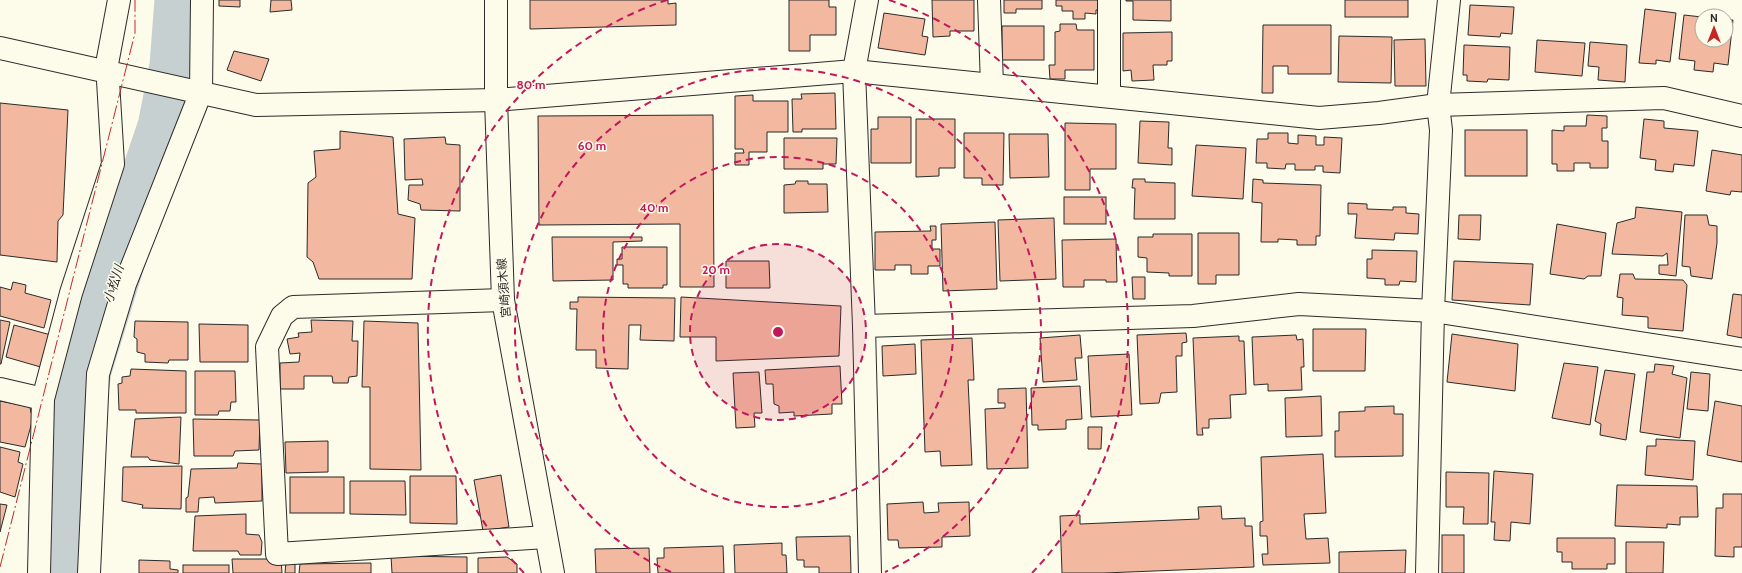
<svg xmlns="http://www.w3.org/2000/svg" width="1742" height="573" font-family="Cabin,'Noto Sans JP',sans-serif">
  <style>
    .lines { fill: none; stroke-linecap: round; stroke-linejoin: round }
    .river { stroke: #c7d0d0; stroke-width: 53 }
    .building { fill: #f2b8a0; stroke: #2b2b2b }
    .minor-casing { stroke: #2b2b2b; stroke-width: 24 }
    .major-casing { stroke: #2b2b2b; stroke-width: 24 }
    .minor { stroke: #fdfbea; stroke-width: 22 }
    .major { stroke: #fdfbea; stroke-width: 22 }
    .power { stroke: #c62828; stroke-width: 1; stroke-dasharray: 14 3 2 3; stroke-linecap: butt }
    .ring { fill: none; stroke: #c2185b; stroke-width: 2; stroke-dasharray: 7 5 }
    .labels { text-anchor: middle; stroke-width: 3; stroke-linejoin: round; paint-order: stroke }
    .street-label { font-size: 12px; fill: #2b2b2b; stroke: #fdfbea }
    .water-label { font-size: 13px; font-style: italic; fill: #2b2b2b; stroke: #fdfbea }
    .centre { fill: #c2185b; stroke: #fdfbea; stroke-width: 2 }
    .ring-label { font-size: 12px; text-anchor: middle; font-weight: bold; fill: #c2185b; stroke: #fdfbea; stroke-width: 3; stroke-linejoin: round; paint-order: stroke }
  </style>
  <rect width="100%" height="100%" fill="#fdfbea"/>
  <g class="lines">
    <polyline class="river" points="67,573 70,487 85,370 118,263 164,127 176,66 181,0"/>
  </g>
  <g class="building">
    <polygon points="219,0 240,0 240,7 219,6"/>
    <polygon points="271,0 291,0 292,10 270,12"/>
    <polygon points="530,0 668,0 668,4 676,3 676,25 530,29"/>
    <polygon points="789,0 829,0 829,7 836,7 836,35 810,35 810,51 789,51"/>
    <polygon points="932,0 974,0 974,31 950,31 950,36 933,37"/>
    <polygon points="1004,0 1042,0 1042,9 1016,9 1016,13 1004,13"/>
    <polygon points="1056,0 1098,0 1098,10 1096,10 1096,14 1085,13 1085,19 1073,19 1073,11 1062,11 1062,6 1056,6"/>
    <polygon points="1126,0 1171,0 1171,21 1133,20 1133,1 1126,1"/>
    <rect x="1345" y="0" width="63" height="17"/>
    <polygon points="1470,5 1514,7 1512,34 1501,33 1500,37 1468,35"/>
    <polygon points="1645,9 1676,13 1670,62 1656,60 1656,64 1639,63"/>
    <polygon points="884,13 925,19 922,36 928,37 925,55 878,48"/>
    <polygon points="1684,15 1702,17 1702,40 1726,40 1726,20 1733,20 1728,65 1714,63 1713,72 1694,70 1695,61 1679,59"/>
    <polygon points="1060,24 1076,24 1077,30 1094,30 1094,70 1065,70 1065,79 1050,79 1049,65 1055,65 1055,32 1060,31"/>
    <polygon points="1263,25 1331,25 1331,74 1288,74 1288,66 1273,66 1273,93 1262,93"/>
    <rect x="1002" y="26" width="42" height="34"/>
    <polygon points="1172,32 1172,61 1167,61 1167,65 1153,65 1154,80 1132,81 1131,70 1123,71 1123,33"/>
    <polygon points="1339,36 1392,37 1391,83 1338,82"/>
    <polygon points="1425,39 1426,86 1395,86 1394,40"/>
    <polygon points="1537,40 1585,43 1582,76 1535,72"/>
    <polygon points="1590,42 1627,45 1625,82 1598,80 1599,67 1588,66"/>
    <polygon points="1464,45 1510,47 1509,80 1488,79 1487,82 1467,81 1467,75 1463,75"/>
    <polygon points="234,51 269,59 261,81 227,70"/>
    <polygon points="835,93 836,129 802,129 802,132 793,132 792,99 802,99 801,94"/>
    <polygon points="753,95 753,101 788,101 788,132 767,132 767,152 749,152 749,165 735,165 735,153 744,153 743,149 735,149 735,96"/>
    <polygon points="0,103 68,110 63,215 58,221 57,262 0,255"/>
    <polygon points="713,115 714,287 680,287 680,224 539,225 538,116"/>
    <polygon points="1587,115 1607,116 1607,128 1602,128 1602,141 1608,141 1608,168 1590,168 1590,163 1574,163 1574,171 1557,171 1557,164 1552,164 1552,130 1564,131 1564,126 1586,126"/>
    <polygon points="878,117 911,117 911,163 871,163 871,129 878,129"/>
    <polygon points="916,119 955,119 955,168 939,168 939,176 916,177"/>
    <polygon points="1644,119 1664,121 1664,128 1698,131 1694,166 1674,164 1673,172 1655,170 1656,160 1640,158"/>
    <polygon points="1140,121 1169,122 1168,148 1172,148 1172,165 1138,163"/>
    <polygon points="1065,123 1116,124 1116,169 1090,169 1090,190 1065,190"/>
    <rect x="1465" y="130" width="62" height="46"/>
    <polygon points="340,131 393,137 398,214 415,218 412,279 319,279 313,262 307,257 308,183 316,177 314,151 340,149"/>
    <polygon points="964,133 1004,133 1003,185 982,185 982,178 964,178"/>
    <polygon points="1268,133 1288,133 1288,143 1298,144 1298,135 1316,136 1316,145 1324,145 1324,137 1342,138 1340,173 1323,172 1323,166 1315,166 1315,170 1295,170 1295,164 1286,164 1285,169 1267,168 1267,163 1256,163 1257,139 1268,139"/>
    <polygon points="1009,134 1048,134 1049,177 1010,178"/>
    <polygon points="445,137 446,144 460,145 460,211 421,210 420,204 408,200 409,185 423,185 422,179 405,180 404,139"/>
    <polygon points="784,138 837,138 836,164 823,164 823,169 784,169"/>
    <polygon points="1196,145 1246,148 1243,199 1192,196"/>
    <polygon points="1712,150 1742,155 1742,192 1731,191 1730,195 1706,191"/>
    <polygon points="1133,179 1145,179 1145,182 1175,183 1175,219 1134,219 1135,188 1132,188"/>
    <polygon points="1253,179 1263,180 1263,183 1321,185 1320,236 1316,236 1316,245 1297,245 1297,240 1278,239 1278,242 1261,242 1262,203 1252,202"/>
    <polygon points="796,181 808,181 808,184 827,184 828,212 784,213 784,185 795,184"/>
    <rect x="1064" y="197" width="42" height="27"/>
    <polygon points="1348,203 1367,204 1367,209 1393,210 1393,207 1406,207 1406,213 1419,214 1418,234 1395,233 1394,240 1355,238 1357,214 1348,214"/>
    <polygon points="1636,207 1682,212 1676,276 1659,274 1659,265 1668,265 1667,253 1663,256 1612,254 1617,223 1635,218"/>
    <polygon points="1459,215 1481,215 1480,240 1458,239"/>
    <polygon points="1685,215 1707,215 1709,225 1717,226 1717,243 1712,279 1691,276 1690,267 1682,266"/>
    <polygon points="1054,218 1056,279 1000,281 998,220"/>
    <polygon points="995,222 997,289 943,291 941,224"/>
    <polygon points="1557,224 1606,233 1601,276 1588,276 1584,279 1550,274"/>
    <polygon points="930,226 936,226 936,240 932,240 932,249 940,249 940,266 928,266 928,274 911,274 911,265 895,265 895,270 875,270 875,232 931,231"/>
    <polygon points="1198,233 1239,233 1239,275 1216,275 1216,284 1198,284"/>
    <polygon points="1153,234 1192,234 1192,276 1169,276 1169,273 1147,272 1147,258 1138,257 1138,237 1153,237"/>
    <polygon points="552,237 642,237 642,241 613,242 613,280 553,281"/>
    <polygon points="1116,239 1117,282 1106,282 1106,280 1084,280 1084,287 1063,287 1062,240"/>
    <polygon points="622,247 667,247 667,285 663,285 663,288 628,288 628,284 623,284 623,265 617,265 617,259 622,259"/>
    <polygon points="1372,250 1417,251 1416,282 1400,281 1399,285 1385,285 1385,279 1367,278 1367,259 1372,259"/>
    <polygon points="726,261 769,261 770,288 726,288"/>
    <polygon points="1454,261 1533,264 1530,305 1452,300"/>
    <polygon points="1620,274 1633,274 1635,279 1683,280 1687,285 1683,331 1648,328 1648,317 1622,315 1623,298 1617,297"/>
    <polygon points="1132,277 1145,277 1145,299 1133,299"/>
    <polygon points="13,282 26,285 25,293 51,300 44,328 0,316 0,287 11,290"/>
    <polygon points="1733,294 1742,295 1742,338 1727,335"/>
    <polygon points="578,297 675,298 674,341 640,340 641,325 629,325 628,369 596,368 596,350 576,350 577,309 570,309 570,302 578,302"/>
    <polygon points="681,297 841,306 839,356 716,361 716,337 680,337"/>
    <polygon points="0,320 10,322 1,364 0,364"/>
    <polygon points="311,320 353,321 352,341 358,341 357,376 349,377 348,383 333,383 332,376 304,376 304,389 280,389 280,363 299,362 300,353 290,354 287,339 299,337 298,333 312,332"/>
    <polygon points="135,321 188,322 188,360 169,360 168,363 145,362 145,354 137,352 137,339 134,337"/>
    <polygon points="364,321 418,323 421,470 370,469 370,387 362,387"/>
    <polygon points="199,324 248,325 248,362 200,362"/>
    <polygon points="14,325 51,335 44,368 6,357"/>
    <polygon points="1313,329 1366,329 1365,371 1313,371"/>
    <polygon points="1186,333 1187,342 1182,343 1182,356 1176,356 1177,392 1161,393 1159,403 1140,404 1137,335"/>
    <polygon points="1452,334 1518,344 1515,391 1447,382"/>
    <polygon points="1080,335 1082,358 1075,358 1077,380 1043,382 1040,338"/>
    <polygon points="1296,335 1297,340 1303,339 1304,367 1301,367 1302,390 1268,391 1268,384 1254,385 1252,337"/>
    <polygon points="1239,336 1239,341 1244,341 1246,394 1230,395 1231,418 1209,419 1209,428 1202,428 1203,435 1197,435 1193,338"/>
    <polygon points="972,338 974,380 968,380 972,465 941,466 940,451 925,452 921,340"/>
    <polygon points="915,344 916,374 883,376 882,346"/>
    <polygon points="1129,354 1132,415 1091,417 1088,356"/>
    <polygon points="1564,363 1598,367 1590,425 1552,418"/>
    <polygon points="1655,364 1674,366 1672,374 1687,378 1680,438 1640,432 1647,372 1654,372"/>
    <polygon points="840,366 842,404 832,404 832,414 794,416 794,412 779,413 779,406 774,404 773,384 766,384 765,370"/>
    <polygon points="131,369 186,371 186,413 136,413 136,410 119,410 118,384 122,383 122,377 130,376"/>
    <polygon points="1605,370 1635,374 1626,440 1600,435 1601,424 1595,421"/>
    <polygon points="195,371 235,371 236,402 231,402 230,411 219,411 218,415 195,415"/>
    <polygon points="759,372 762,413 754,413 755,427 736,428 733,373"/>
    <polygon points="1691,372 1710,374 1708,411 1687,409"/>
    <polygon points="1080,386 1082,419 1066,420 1066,429 1038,430 1038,425 1032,425 1031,388"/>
    <polygon points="1026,388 1028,468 987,469 985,409 1005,408 1005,403 998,403 998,389"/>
    <polygon points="1321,396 1322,436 1286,437 1285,398"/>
    <polygon points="0,401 30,407 31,413 34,415 25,447 0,442"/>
    <polygon points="1715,401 1742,406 1742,462 1707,455"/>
    <polygon points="1394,406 1394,414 1403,414 1403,456 1335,457 1335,431 1339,431 1339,412 1365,411 1365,407"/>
    <polygon points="181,417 179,464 150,460 148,457 131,457 135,419"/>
    <polygon points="193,419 260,420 259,450 235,451 233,456 194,456"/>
    <polygon points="1088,427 1102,427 1101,449 1088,449"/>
    <polygon points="1656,439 1695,441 1693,480 1645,475 1647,446 1656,446"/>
    <polygon points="328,441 328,472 286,473 285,442"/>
    <polygon points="0,447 20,452 18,462 23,464 15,497 0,492"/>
    <polygon points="1323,454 1326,513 1304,514 1306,539 1328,538 1330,563 1263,565 1262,554 1268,554 1267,536 1260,536 1260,522 1263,521 1261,457"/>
    <polygon points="238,463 262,464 262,501 215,503 214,497 199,498 198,512 186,512 186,498 188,497 191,469 237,468"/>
    <polygon points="182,466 181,509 142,508 143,505 122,501 123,467"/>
    <polygon points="1494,471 1533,474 1530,524 1511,522 1510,541 1494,540 1495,522 1491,522"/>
    <polygon points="1446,472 1489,473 1488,524 1463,524 1464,507 1446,507"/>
    <polygon points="501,475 509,527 483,531 474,480"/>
    <polygon points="410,476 456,476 457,524 410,523"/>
    <rect x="290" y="477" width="54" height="36"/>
    <polygon points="350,481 405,481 406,515 350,514"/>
    <polygon points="1617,485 1697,486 1698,517 1680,517 1680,525 1667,524 1667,528 1615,526"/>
    <polygon points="1723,494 1742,494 1742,547 1734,547 1734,557 1715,556 1716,508 1723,508"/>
    <polygon points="923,502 924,513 939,512 938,503 969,502 970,536 942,537 942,547 899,548 898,540 888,540 887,504"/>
    <polygon points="0,504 7,505 0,532"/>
    <polygon points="1221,506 1222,519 1245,518 1245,526 1252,526 1254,567 1104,573 1062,573 1060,516 1080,515 1080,524 1199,519 1198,507"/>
    <polygon points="246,514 246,534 259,535 262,542 261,555 240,555 238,551 193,551 195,516"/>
    <rect x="1442" y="535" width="22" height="38"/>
    <polygon points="850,536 851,573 819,573 819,567 804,567 804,560 797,560 796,537"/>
    <polygon points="1557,538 1615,538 1615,564 1607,564 1607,569 1572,569 1572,562 1562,562 1562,552 1557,552"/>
    <polygon points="1626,542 1664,542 1663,573 1626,573"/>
    <polygon points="782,543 782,555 786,555 787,573 735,573 734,545"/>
    <polygon points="723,546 724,573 658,573 657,558 664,558 664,548"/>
    <polygon points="649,548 650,573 596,573 595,549"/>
    <polygon points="1406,550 1405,573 1339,573 1339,552"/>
    <polygon points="391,556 467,557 467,573 392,573"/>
    <polygon points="507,557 517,564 517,573 478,573 478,558"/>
    <polygon points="232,559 281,559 282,573 233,573"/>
    <polygon points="139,560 170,561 170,569 178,570 178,573 139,573"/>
    <polygon points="286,561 295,561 295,573 285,573"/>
    <polygon points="371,563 371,573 299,573 300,564"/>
    <rect x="183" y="565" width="46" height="8"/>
  </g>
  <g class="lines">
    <g class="minor-casing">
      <g id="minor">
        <polyline points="867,0 854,71 864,326 870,573"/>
        <polyline points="989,0 992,85"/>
        <polyline points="1109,0 1109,96"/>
        <polyline points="0,48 256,105 496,100 854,71 1319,118 1379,113 1438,105 1664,98 1742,116"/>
        <polyline points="503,300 293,307 282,316 267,347 277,554 546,537"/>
        <polyline points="864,326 1193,316 1299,304 1433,311 1742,359"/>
        <polyline points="0,389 43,399"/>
        <polyline points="39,573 43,399 71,293 113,164 107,64 119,0"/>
        <polyline points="89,573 98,374 125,284 201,92 202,0"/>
        <polyline points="1427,573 1433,311 1441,130 1438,105 1449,0"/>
      </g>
    </g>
    <g class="major-casing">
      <polyline id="major" points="496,0 496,100 503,300 553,573"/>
    </g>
    <use href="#minor" class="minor"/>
    <use href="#major" class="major"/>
    <polyline class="power" points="0,567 135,33 135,0"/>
  </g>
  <circle cx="778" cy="332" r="88" fill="#c2185b" fill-opacity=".12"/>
  <g class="ring">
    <circle cx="778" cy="332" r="88"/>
    <circle cx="778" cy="332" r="175"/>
    <path d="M671 572A263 263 0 1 1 885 572"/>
    <path d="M524 573A350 350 0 0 1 667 0M889 0A350 350 0 0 1 1032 573"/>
  </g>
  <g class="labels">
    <g class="street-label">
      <text transform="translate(504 288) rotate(-95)" y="4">宮崎須木線</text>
    </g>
    <g class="water-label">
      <text transform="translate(113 284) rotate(-72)" y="5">小松川</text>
    </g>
  </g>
  <circle cx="778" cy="332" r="6" class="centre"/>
  <g class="ring-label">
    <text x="531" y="89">80 m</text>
    <text x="592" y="150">60 m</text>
    <text x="654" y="212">40 m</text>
    <text x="716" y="274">20 m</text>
  </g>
  <g transform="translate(1714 28)"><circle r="19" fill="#fdfbea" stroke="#a9a89e"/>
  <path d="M0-3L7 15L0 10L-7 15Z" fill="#c62828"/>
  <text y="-6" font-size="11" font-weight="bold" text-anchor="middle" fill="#2b2b2b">N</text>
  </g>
</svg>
